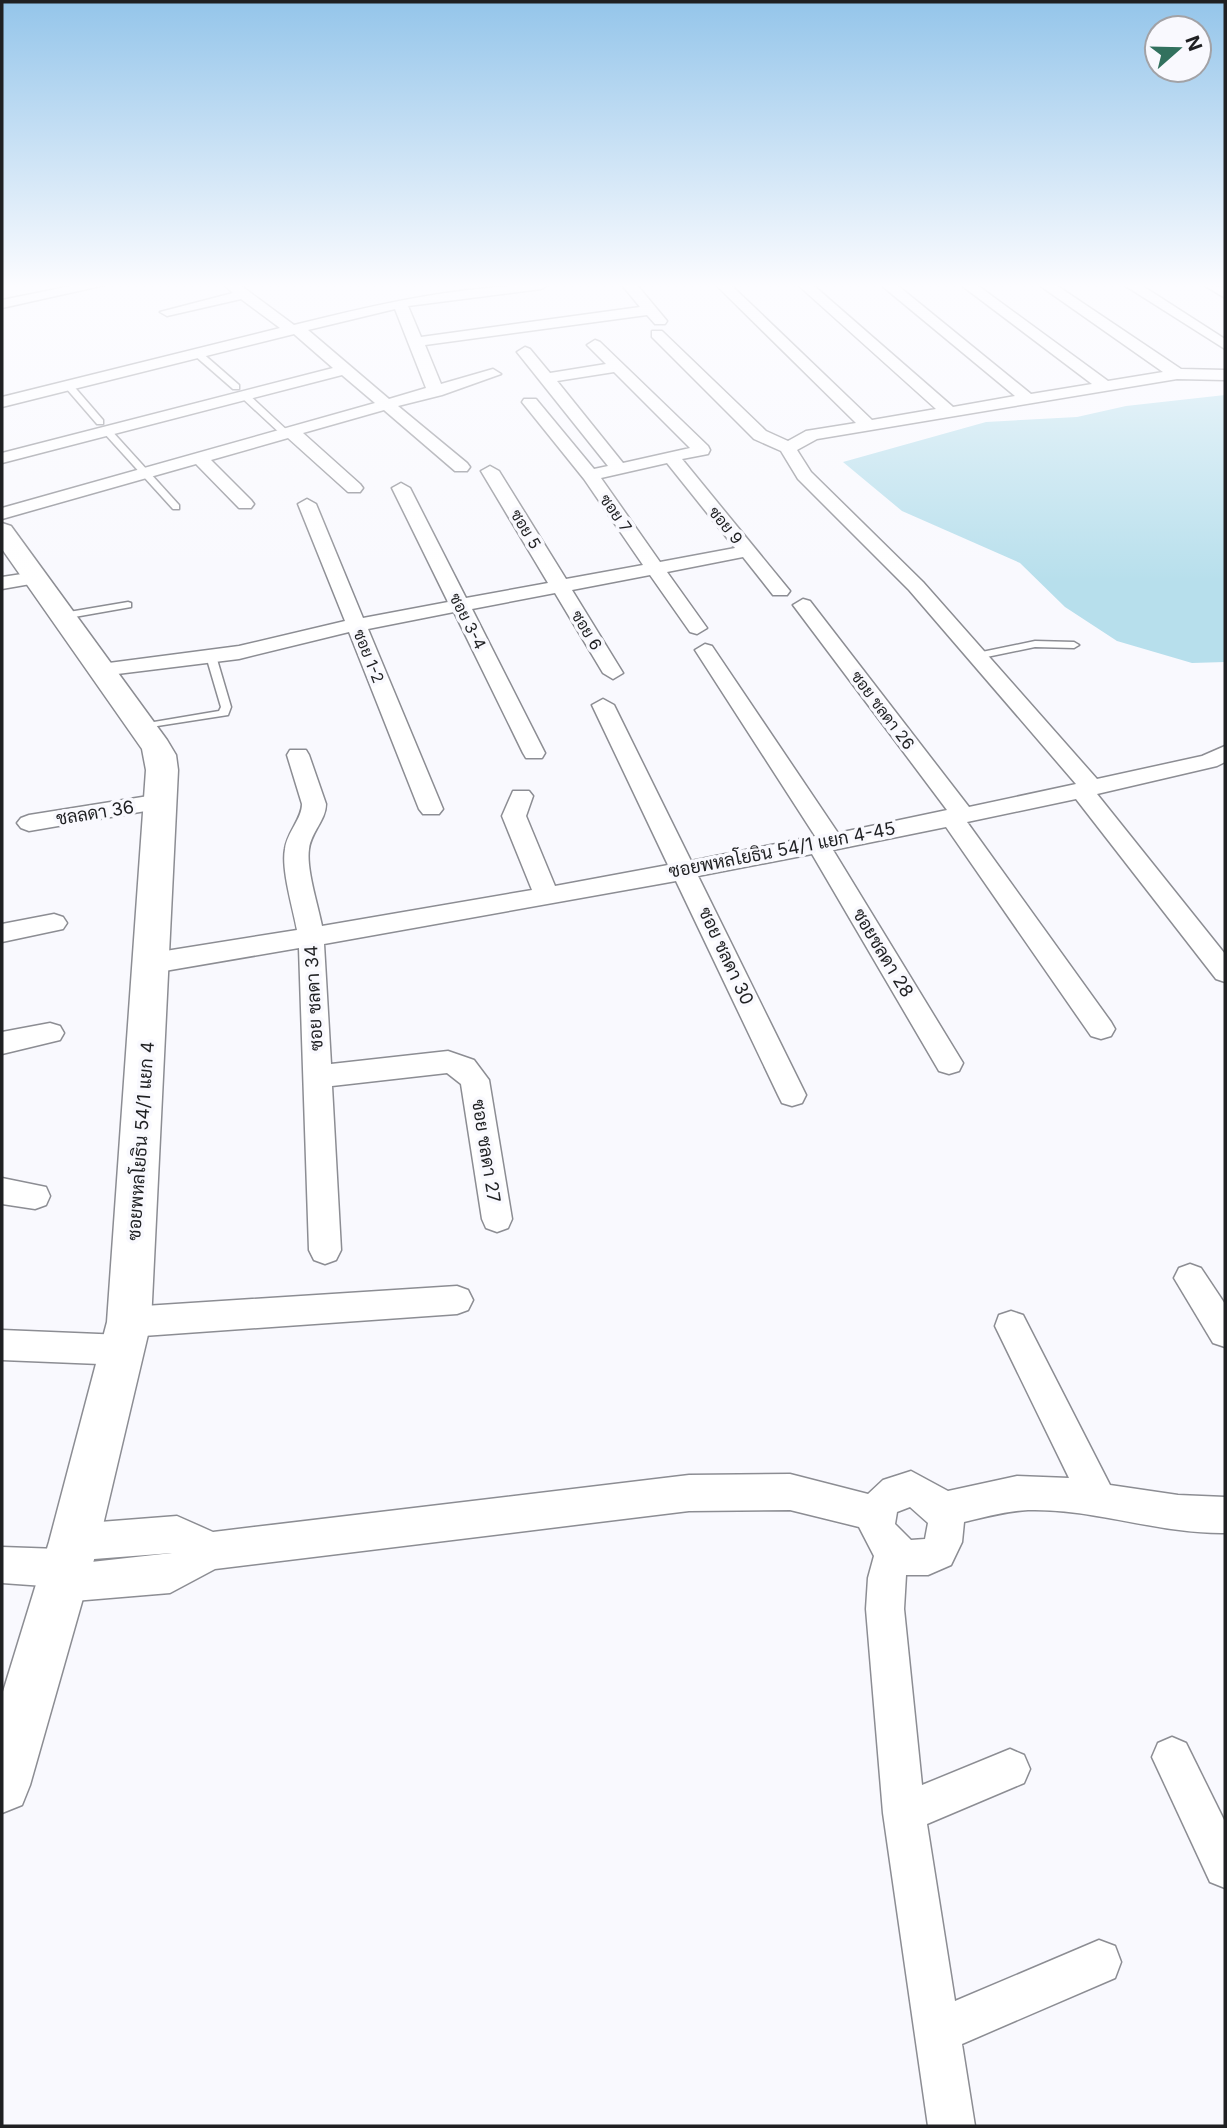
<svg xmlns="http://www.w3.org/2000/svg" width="1227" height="2128" font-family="Inter,Sarabun,sans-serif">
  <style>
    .water { fill: #b7dfec }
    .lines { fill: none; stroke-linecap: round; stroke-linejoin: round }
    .lane-casing { stroke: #8c8d93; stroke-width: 3 }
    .street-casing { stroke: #8c8d93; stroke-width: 3 }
    .secondary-casing { stroke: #8c8d93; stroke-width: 3 }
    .lane { fill: #fff; fill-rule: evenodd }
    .street { fill: #fff; fill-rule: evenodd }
    .secondary { fill: #fff; fill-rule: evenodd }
    .labels { text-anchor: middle; stroke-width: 7; stroke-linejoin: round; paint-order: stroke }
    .far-street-label { font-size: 16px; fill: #1f2022; stroke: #f9f9fe }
    .street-label { font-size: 18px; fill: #1f2022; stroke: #f9f9fe }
  </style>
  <rect width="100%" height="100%" fill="#f9f9fe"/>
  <polygon class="water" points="1225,395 1225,662 1192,663 1117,641 1065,607 1020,563 902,511 843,462 986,422 1077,417 1126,406"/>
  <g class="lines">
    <g class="lane-casing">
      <g id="lane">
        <polygon points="194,351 200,351 239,385 239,389 233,389 194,355"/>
        <polygon points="65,383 71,383 103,420 103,424 97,424 65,387"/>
        <polygon points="241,393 247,393 289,432 289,436 283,436 241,397"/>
        <polygon points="104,429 110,429 179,505 179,509 173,509 104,433"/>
        <polygon points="128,602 131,603 131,607 63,619 58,616 63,613"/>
        <polygon points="1035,641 1074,642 1079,645 1074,648 1035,647 977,659 972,656 977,653"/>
        <polygon points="211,653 216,656 231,707 228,715 138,729 137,727 142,724 219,711 221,707 206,656"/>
      </g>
    </g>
    <g class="street-casing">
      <g id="street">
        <polygon points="76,285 105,285 2,308 2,300"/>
        <path d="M 224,285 L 240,285 L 294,325 C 378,304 461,285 548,285 L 541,289 L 408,306 L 421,337 L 640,307 L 622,285 L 637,285 L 667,321 L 665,324 L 655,324 L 647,315 L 425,345 L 441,384 L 493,369 L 501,374 L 442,395 L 398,406 L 467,463 L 470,467 L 467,471 L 455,471 L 384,410 L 303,433 L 360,484 L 363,488 L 360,492 L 348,492 L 288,438 L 211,460 L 251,500 L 254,504 L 251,508 L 239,508 L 196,464 L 2,519 L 2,508 L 375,403 L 342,375 L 2,463 L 2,453 L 333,368 L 294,334 L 2,407 L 2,397 L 280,328 L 241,299 L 167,316 L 160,312 L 233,293 ZM 395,309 L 426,388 L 389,399 L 308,330 Z"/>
        <path d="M 716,285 L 731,285 L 872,420 L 936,409 L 798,285 L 813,285 L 953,407 L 1015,396 L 881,285 L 897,285 L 1031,394 L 1092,384 L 961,285 L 977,285 L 1108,381 L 1163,372 L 1039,285 L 1056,285 L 1181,369 L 1225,370 L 1225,380 L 1177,379 L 817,439 L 797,450 L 811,472 L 923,582 L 1097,779 L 1202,756 L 1225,746 L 1225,762 L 1217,766 L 1097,794 L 1225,954 L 1225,982 L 1216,979 L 1076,799 L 967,822 L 1111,1022 L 1115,1029 L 1111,1036 L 1101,1039 L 1091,1036 L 946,827 L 833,850 L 963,1063 L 959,1071 L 949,1074 L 939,1071 L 812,854 L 698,876 L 806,1095 L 802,1103 L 792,1106 L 782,1103 L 778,1095 L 676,881 L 324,944 L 331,1064 L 448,1051 L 474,1060 L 489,1080 L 512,1219 L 508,1228 L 497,1232 L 486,1228 L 482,1219 L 461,1084 L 447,1073 L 332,1086 L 341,1250 L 336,1260 L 325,1264 L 314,1260 L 309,1250 L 299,948 L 153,973 L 144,970 L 140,963 L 144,956 L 153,953 L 297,930 C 293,908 281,869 285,849 C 287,832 302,819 302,804 L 287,755 L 290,750 L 306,750 L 309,755 L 326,804 C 326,820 311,832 309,849 C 306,869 318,905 322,926 L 532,890 L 502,816 L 513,791 L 529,791 L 533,796 L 526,816 L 555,886 L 668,865 L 592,705 L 603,699 L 614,705 L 691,861 L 815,836 L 695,650 L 705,644 L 712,646 L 838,833 L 947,810 L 793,605 L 803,599 L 810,601 L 969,807 L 1076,784 L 909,590 L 798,479 L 781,451 L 754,439 L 652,337 L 652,331 L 662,331 L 766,431 L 788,441 L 806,431 L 856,423 Z"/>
        <polygon points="1124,285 1141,285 1225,339 1225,349"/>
        <polygon points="1204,285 1225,288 1225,298"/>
        <path d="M 595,340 L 600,342 L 708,446 L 710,450 L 708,454 L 682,459 L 790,591 L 787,595 L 773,595 L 743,557 L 667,572 L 707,628 L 697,634 L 690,632 L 650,575 L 572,590 L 623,673 L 613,679 L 603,673 L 555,593 L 472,609 L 545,753 L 542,758 L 526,758 L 523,753 L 454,612 L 368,629 L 443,809 L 439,814 L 423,814 L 419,809 L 349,632 L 239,659 L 101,676 L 91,670 L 101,664 L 239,646 L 345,621 L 298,504 L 307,499 L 316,504 L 363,618 L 448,602 L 392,488 L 401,483 L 410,488 L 466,598 L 548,583 L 481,471 L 490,466 L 499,471 L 566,579 L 643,565 L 584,479 L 522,402 L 524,399 L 536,399 L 594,469 L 608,466 L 517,352 L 525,347 L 530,349 L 550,373 L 606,364 L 587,345 ZM 614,372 L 690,448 L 623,463 L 557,381 ZM 667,463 L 735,548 L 660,562 L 601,478 Z"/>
        <polygon points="35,572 42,574 45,578 42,582 2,589 2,577"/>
        <polygon points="161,794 169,797 173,802 169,807 29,831 21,828 17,823 21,818 29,815"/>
        <polygon points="54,914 63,917 67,923 63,929 2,942 2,924"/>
        <polygon points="50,1023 60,1026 64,1033 60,1040 2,1054 2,1032"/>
        <polygon points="2,1178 46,1187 50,1196 46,1205 35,1209 2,1204"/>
        <polygon points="1190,1264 1201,1268 1225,1304 1225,1347 1213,1343 1174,1278 1179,1268"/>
        <polygon points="457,1286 468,1290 473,1300 468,1310 457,1314 129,1337 136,1339 141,1350 136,1361 124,1365 2,1360 2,1330 123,1335 117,1332 113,1322 117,1312 129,1307"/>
        <path d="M 1011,1311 L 1023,1315 L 1110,1485 L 1178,1495 L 1225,1497 L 1225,1533 C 1158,1534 1093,1508 1028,1510 C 1006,1511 985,1517 964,1522 L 962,1542 L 951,1565 L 928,1575 L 906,1575 L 904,1609 L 922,1785 L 1010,1749 L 1024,1755 L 1030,1769 L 1024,1783 L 927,1824 L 955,2001 L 1099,1940 L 1115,1946 L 1121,1962 L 1115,1978 L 962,2044 L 975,2126 L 928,2126 L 883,1813 L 866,1609 L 868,1578 L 874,1556 L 859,1527 L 790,1510 L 689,1511 L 215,1569 L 170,1593 L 62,1602 L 49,1596 L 44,1586 L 2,1583 L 2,1547 L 59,1549 L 56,1542 L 61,1529 L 74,1524 L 177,1516 L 213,1532 L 689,1475 L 790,1474 L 868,1494 L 883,1480 L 911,1471 L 948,1491 L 1017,1476 L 1069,1478 L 995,1326 L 999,1315 ZM 910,1507 L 928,1523 L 925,1539 L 911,1540 L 895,1524 L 897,1512 ZM 172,1553 L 82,1563 L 81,1560 Z"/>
        <polygon points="1172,1737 1186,1743 1225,1822 1225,1888 1210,1882 1152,1757 1158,1743"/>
      </g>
    </g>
    <g class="secondary-casing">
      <polygon id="secondary" points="2,523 11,526 167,740 176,755 178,770 151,1322 99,1542 30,1785 22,1805 2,1813 2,1695 49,1542 107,1322 146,770 142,749 2,549"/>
    </g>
    <use href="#lane" class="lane"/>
    <use href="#street" class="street"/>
    <use href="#secondary" class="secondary"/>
  </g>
  <linearGradient id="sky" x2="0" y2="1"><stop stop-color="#94c5ea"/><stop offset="0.49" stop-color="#fcfcff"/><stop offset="1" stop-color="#fcfcff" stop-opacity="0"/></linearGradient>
  <rect width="1227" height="583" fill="url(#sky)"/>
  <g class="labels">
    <g class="far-street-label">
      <text transform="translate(616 513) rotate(55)" y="6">ซอย 7</text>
      <text transform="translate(726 525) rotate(51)" y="6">ซอย 9</text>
      <text transform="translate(526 529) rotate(59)" y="6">ซอย 5</text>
      <text transform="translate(468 621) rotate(63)" y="6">ซอย 3-4</text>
      <text transform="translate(587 630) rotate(59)" y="6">ซอย 6</text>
      <text transform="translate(369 656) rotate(68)" y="6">ซอย 1-2</text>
      <text transform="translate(883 710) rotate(53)" y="6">ซอย ชลดา 26</text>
    </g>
    <g class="street-label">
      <text transform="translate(95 813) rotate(-9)" y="6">ชลลดา 36</text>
      <text transform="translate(782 850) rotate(-11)" y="6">ซอยพหลโยธิน 54/1 แยก 4-45</text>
      <text transform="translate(883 953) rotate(59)" y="6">ซอยชลดา 28</text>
      <text transform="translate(726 956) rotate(65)" y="6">ซอย ชลดา 30</text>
      <text transform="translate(314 998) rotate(-93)" y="6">ซอย ชลดา 34</text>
      <text transform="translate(141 1141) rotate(-86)" y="6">ซอยพหลโยธิน 54/1 แยก 4</text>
      <text transform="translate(486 1151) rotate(81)" y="6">ซอย ชลดา 27</text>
    </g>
  </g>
  <rect width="1227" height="2128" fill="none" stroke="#1f2022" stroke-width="7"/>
  <g transform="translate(1178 49) rotate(70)"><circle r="33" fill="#f9f9fe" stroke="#a2a2a6" stroke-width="2"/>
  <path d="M0-5L12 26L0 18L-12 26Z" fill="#32715e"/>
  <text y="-10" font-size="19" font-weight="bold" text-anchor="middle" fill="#1f2022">N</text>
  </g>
</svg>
